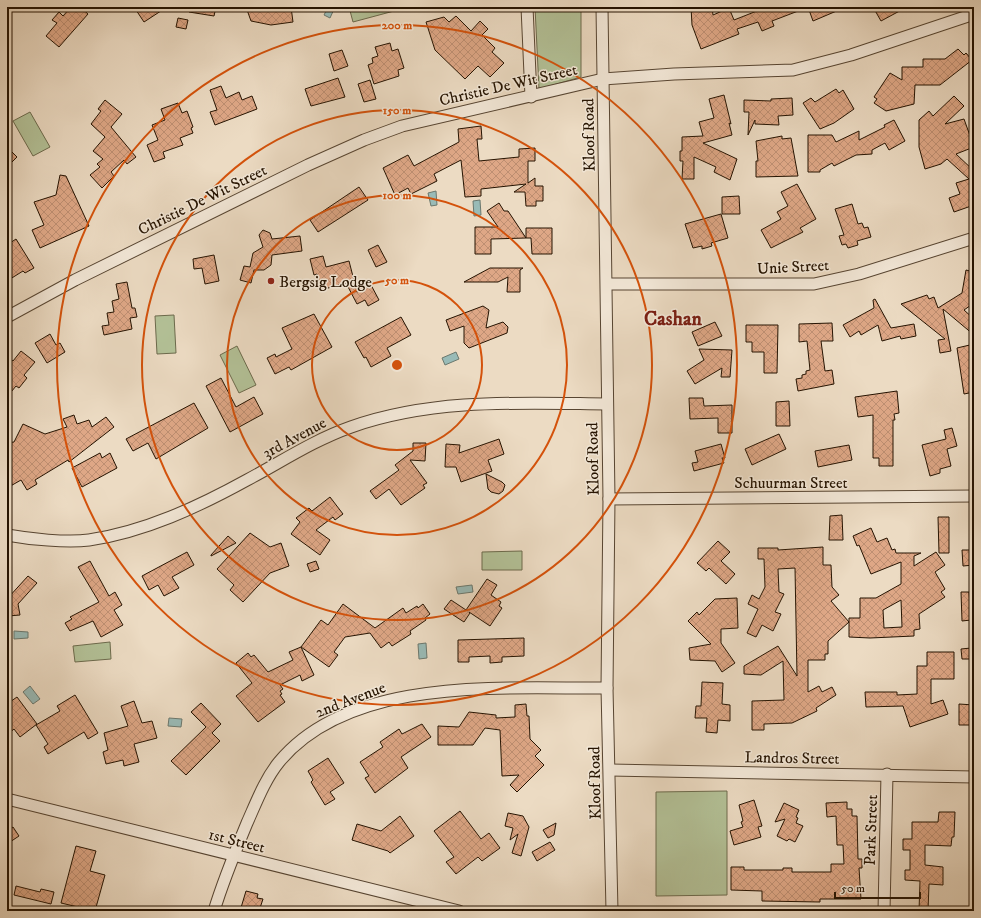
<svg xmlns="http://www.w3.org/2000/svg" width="981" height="918" font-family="'IM FELL DW Pica',serif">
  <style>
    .green { fill: #b3c197; stroke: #6c6a4c }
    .water { fill: #99bbb7; stroke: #6b786e }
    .building { fill: url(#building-cross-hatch); stroke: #251301; fill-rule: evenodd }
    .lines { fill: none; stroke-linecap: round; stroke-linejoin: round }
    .street-casing { stroke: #574532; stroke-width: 13 }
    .street { stroke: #f3e8d8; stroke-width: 11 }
    .ring { fill: none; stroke: #d4520b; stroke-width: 2 }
    .poi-dot { fill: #8f2418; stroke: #f3e8d8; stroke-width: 1.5 }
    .labels { text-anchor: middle; stroke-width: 3; stroke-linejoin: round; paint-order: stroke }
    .street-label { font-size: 16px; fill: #251301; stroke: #f3e8d8 }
    .poi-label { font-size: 16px; fill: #251301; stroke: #f3e8d8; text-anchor: start }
    .district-label { font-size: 20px; font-weight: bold; fill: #7a1f14; stroke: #f3e8d8 }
    .centre { fill: #d4520b; stroke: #f3e8d8; stroke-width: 2 }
    .ring-label { font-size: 12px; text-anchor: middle; font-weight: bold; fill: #d4520b; stroke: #f3e8d8; stroke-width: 3; stroke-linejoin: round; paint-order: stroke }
  </style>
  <defs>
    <pattern id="building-cross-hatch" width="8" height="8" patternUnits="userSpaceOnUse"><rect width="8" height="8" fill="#dea786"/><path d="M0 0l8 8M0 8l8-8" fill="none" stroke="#be8f72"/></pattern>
  </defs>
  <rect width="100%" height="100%" fill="#ecdbc3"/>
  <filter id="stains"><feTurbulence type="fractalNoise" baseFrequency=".005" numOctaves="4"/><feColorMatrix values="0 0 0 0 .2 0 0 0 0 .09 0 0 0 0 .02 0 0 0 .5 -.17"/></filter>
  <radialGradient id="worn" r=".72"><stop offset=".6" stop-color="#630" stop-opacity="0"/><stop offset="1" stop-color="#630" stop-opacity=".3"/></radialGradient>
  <g class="green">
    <polygon points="349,7 392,7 394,11 353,22"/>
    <polygon points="535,7 581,7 581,77 539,89"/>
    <polygon points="30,112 50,147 33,156 13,121"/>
    <polygon points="174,315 176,353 157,354 155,316"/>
    <polygon points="237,346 256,385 239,393 220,355"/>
    <polygon points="522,551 522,570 482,570 482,552"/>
    <polygon points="110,642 111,659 75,662 73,646"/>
    <polygon points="727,791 727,895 656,896 656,792"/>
  </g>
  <g class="water">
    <polygon points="328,7 335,7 330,18 324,15"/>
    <polygon points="436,191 437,205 431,206 428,193"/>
    <polygon points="480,200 481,215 474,216 473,201"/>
    <polygon points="456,352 459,359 445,365 442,358"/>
    <polygon points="472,585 473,592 458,594 456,587"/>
    <polygon points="14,631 28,632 28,638 14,639"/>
    <polygon points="426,643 427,658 419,659 418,644"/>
    <polygon points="30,686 40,699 33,704 23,692"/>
    <polygon points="169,718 182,719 181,727 168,726"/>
  </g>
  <g class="building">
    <polygon points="71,7 80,7 88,14 59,47 46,36 57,23 52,20 59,12 63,16"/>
    <polygon points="134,7 167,7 144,22"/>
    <polygon points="189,7 216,7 214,16 189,12"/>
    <polygon points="246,7 291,7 293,22 271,25 251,21"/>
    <polygon points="691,7 712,7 713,15 729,8 734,20 767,7 806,8 772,21 774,26 762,31 758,22 737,29 739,34 701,49 692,25"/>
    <polygon points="808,7 846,7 813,21"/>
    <polygon points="873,7 907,7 881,21"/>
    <polygon points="456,16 471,31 480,21 488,29 482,35 495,48 492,52 504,63 490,77 478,66 465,79 435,50 426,22 444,17 449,22"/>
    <polygon points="178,18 188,20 186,29 176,27"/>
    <polygon points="390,43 392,51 398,49 404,68 398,70 399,76 374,84 368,65 373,63 372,58 378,56 375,47"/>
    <polygon points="958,49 964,55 966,53 972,60 940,85 915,85 914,104 886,111 874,103 877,99 874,97 890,73 902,80 902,67 923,67 923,59 945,59"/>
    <polygon points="342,50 348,66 334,71 329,54"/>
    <polygon points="338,78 345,97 311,106 305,89"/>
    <polygon points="370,80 376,99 364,102 358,84"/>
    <polygon points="221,86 226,98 239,92 242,100 252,96 257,109 215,125 210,112 217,110 210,90"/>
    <polygon points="836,89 839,93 843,90 854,109 834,123 820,129 803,103 811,98 815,102"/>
    <polygon points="724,95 731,124 729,123 732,135 703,143 737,159 730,180 714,172 716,167 694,157 694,179 682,179 683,161 680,161 680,151 682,151 682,137 703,136 699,122 714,118 709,99"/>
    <polygon points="954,96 964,106 945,124 964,119 974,147 956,154 974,171 974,205 954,212 949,198 960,194 956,183 969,179 947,159 941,164 925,169 919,147 919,120 929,111 933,116"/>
    <polygon points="792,98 793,115 778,116 779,125 755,124 755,120 748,135 749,112 744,112 744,100 771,101 771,99"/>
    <polygon points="105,100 122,114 111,127 136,157 127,164 124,160 111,172 114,176 102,188 90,175 100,167 97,164 103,159 93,151 105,137 91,124 101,111 98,109"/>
    <polygon points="178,103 182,113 187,111 193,127 191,128 193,133 180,138 183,145 163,152 165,158 154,162 147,145 158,140 152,125 165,120 161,109"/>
    <polygon points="894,120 905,141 889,150 885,143 872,150 872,154 856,155 834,166 832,163 820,170 820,172 808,172 808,135 832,135 836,142 859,131 859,140 885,127 884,125"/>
    <polygon points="481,126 482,139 477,139 479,161 519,157 519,149 535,148 535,161 528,161 528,183 535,178 535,186 543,186 543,201 536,201 536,206 526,206 525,192 514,192 526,184 481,189 481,196 465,197 461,160 434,174 437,181 411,194 408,188 395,195 383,168 408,155 414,166 459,142 458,129"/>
    <polygon points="782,136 782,139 791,138 798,176 756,177 756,161 758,161 756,141"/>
    <polygon points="7,147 17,157 7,167"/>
    <polygon points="60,175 66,176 89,226 40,248 32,230 44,225 34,202 56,195"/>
    <polygon points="797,184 816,219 800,228 803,232 771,248 761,230 781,219 777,212 788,206 781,192"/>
    <polygon points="359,187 368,200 318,232 310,220"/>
    <polygon points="739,196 740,214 722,214 722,197"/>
    <polygon points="499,203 504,211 508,211 526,238 491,239 491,254 475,254 475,227 498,227 487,211"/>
    <polygon points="852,204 858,224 862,223 864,228 868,227 871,237 857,241 858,245 848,248 846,244 842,245 839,236 844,235 835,209"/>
    <polygon points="721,214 728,238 711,243 712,246 702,249 702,246 693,248 685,224"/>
    <polygon points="526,228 552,228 552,254 532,254 531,238 526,238"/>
    <polygon points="263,230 270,233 272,239 300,236 302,251 272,255 271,265 264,270 254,270 251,283 240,280 244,266 250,267 253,253 263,247 259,235"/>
    <polygon points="16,239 34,268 25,273 23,271 7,281 7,245"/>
    <polygon points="378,245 387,262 376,267 368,250"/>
    <polygon points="214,255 219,281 205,284 202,268 194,269 193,259"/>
    <polygon points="323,256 326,267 349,261 357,292 371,285 379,300 368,306 365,300 357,304 346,283 321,290 317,274 314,275 310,259"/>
    <polygon points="490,268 523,268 520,270 520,292 507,292 508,277 498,282 464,282"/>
    <polygon points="966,270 974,272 974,303 964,310 974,319 974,335 943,309 951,351 940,353 938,340 945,339 901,304 927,295 929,299 934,297 938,308 962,293"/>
    <polygon points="127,282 132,308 135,308 137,317 130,318 132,329 104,335 102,326 109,325 107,313 114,312 112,301 119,299 116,284"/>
    <polygon points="875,299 891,328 914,324 916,336 901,339 900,336 882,341 878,325 861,335 859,331 850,337 843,325 874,308 873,300"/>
    <polygon points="483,306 489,310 486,328 503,322 508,327 507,333 469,348 464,343 464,326 450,331 446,320"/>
    <polygon points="314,314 332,347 291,370 289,367 275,374 267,358 275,354 276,357 292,349 282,328"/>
    <polygon points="401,317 411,335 387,348 391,356 371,367 366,357 364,358 355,342"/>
    <polygon points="715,322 722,336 698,346 692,332"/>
    <polygon points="832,323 833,341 821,341 825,371 832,370 834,384 798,391 796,379 802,378 802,375 806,374 806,371 810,370 807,341 799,342 799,324"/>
    <polygon points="746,325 778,325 777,373 764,373 764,352 752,352 752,342 746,342"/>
    <polygon points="50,334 56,345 60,343 65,352 47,363 35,343"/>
    <polygon points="974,344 974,358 972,359 974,392 964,394 957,348"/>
    <polygon points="699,349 732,350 730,377 721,377 722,368 695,384 687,371 704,360"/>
    <polygon points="21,351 35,362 24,375 27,378 19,388 16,386 7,397 7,357 13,361"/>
    <polygon points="221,378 236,407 254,397 263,414 230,432 206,386"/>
    <polygon points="897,391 899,413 894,414 895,420 893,420 893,466 879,466 879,458 873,458 873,415 858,417 855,397"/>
    <polygon points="689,398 703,398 704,406 732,405 732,433 718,433 718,418 690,419"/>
    <polygon points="789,401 790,426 776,426 776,402"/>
    <polygon points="194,403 208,428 156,459 148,443 133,451 126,439"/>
    <polygon points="74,415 77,424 89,420 92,427 106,417 114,427 69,462 68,460 35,480 37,484 27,490 21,480 7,488 7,443 14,442 23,424 45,434 67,427 63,419"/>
    <polygon points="952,428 957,446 947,449 951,466 940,469 940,473 930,476 922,445 946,439 944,430"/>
    <polygon points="779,434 786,449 752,465 745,449"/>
    <polygon points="499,439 504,454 488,460 492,471 461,482 456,467 445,467 446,444 460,445 459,453"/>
    <polygon points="413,443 426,443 425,461 410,460 427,483 423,485 425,488 401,505 389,489 376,499 370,491 399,470 395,465 413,451"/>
    <polygon points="721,444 725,458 722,458 724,463 694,471 692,463 698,462 695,451"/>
    <polygon points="849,445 852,460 818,467 815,451"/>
    <polygon points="100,453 102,458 110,453 117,468 82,487 72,468"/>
    <polygon points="486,474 502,482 505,485 503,491 499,494 491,492 488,489"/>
    <polygon points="330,497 343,514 335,520 333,517 316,530 330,540 320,555 291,534 300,522 296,518 309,508 312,511"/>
    <polygon points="842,515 843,540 829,540 830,516"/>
    <polygon points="938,517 949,517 949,553 939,553"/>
    <path d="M 871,528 L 877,542 L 887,538 L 892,550 L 895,549 L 896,553 L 921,553 L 914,556 L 914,566 L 936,552 L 945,565 L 935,572 L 945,589 L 941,592 L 945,597 L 919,614 L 920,629 L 914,630 L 914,636 L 870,638 L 849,637 L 849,622 L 828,641 L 828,654 L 825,654 L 825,660 L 808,660 L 808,692 L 819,686 L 822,692 L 832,687 L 836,695 L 816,708 L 817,711 L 792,723 L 764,724 L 764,730 L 752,730 L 752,701 L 784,700 L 783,661 L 761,675 L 744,674 L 744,666 L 778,646 L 797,676 L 795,568 L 778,569 L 779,592 L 784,594 L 775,612 L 781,614 L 773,631 L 762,625 L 756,637 L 747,633 L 758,609 L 748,604 L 752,595 L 759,599 L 765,587 L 764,559 L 758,559 L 758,548 L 778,548 L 778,550 L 823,547 L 823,565 L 831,565 L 832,587 L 839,595 L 831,601 L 849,622 L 849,618 L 860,618 L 860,598 L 876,598 L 901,584 L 901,562 L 871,574 L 859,545 L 857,546 L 853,536 ZM 901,600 L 902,627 L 884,628 L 883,610 Z"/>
    <polygon points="250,533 270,547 281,543 289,566 270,573 243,602 230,590 234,585 217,569"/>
    <polygon points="228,536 236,543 211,556 211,555"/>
    <polygon points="718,541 730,552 721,561 735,574 726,584 709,568 706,571 697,563"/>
    <polygon points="962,550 974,550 974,565 963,566"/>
    <polygon points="187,552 194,565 172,577 179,588 164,596 158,585 149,590 142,576"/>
    <polygon points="90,561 109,596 115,592 122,605 114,610 123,625 101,637 93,621 70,631 65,623 72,619 70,617 99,602 78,567"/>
    <polygon points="316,561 319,569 310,572 307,564"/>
    <polygon points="28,576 37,583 18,604 20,615 8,616 7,599"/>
    <polygon points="487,579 497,585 491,595 501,602 499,606 502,608 490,626 469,612 470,613 464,622 444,609 451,600 466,610"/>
    <polygon points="961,592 969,592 971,620 962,621"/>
    <polygon points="737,598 738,628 721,629 721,643 735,663 722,672 715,661 690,660 689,648 711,644 688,621 697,612 699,615 715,599"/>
    <polygon points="343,604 375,628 403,608 406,613 417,606 418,608 423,604 430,614 425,618 426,620 410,631 411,634 392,646 389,642 381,648 370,633 345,637 334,652 338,655 329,667 301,647 321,620 328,625"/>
    <polygon points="524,638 524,656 502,657 502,662 490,663 490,656 469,657 469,662 458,662 458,640"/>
    <polygon points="301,647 314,675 302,681 300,675 280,685 283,689 280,691 282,694 280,695 285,702 258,722 236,696 252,683 236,663 248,653 251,657 254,655 268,672 293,660 289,652"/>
    <polygon points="971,648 972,659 962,659 961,649"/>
    <polygon points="927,652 954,652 954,679 931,679 931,704 943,700 948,714 910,727 903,706 866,707 865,692 897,692 897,695 917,694 917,666 927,666"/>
    <polygon points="702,682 723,683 722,704 730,705 730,721 718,720 717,733 706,732 707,718 695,718 696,706 701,706"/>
    <polygon points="75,695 98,733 88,739 84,732 48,754 44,747 48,744 36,725 60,711 57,706"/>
    <polygon points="17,697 37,724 20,737 14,729 7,735 7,704"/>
    <polygon points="134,701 142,723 152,721 157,738 134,744 139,762 124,766 123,760 106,764 103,752 108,750 104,733 128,726 121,706"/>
    <polygon points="201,703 221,724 212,733 220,741 186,775 171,761 206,727 191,712"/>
    <polygon points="526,704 527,716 529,716 530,739 541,750 535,756 544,765 517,792 510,785 519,775 502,776 500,730 485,728 473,745 438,745 438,726 459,727 469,712 496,715 496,718 515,717 515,705"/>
    <polygon points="959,704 974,705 974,725 959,725"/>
    <polygon points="422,724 431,737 401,757 408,768 375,793 365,778 369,776 360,762 383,747 380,742 399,729 402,734"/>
    <polygon points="328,758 344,783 330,792 335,799 325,805 311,782 313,780 308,771"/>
    <polygon points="754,800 762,826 758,827 761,837 734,845 730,831 743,827 741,822 743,821 739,805"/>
    <polygon points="847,802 847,809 852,809 852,816 857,816 858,859 862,859 862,868 859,868 861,899 820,899 820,902 762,901 762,891 731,890 731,867 744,867 744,870 783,870 783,868 792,868 792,872 831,872 831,864 844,864 843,845 837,845 836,816 827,817 826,803"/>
    <polygon points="784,803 799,810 796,817 798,818 796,823 803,826 795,842 789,839 787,841 777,836 785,819 775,822"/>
    <polygon points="460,811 481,839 489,833 500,848 482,861 478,857 456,874 446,862 454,857 434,831"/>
    <polygon points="939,812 955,812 954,837 952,837 951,846 925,845 925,865 943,867 943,885 929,884 928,911 919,911 920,881 905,880 905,870 910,870 910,850 903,850 903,839 912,839 912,822 938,822"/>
    <polygon points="508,813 523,816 529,827 521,856 512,853 518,834 510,840 513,828 505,826"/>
    <polygon points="400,816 414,836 390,853 388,851 352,840 357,824 381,831"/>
    <polygon points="556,823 554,835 548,838 543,830"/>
    <polygon points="13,827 19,836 7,844 7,831"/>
    <polygon points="550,842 555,850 537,861 532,852"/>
    <polygon points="76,846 96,851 90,871 105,875 95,911 61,903"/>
    <polygon points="16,886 40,892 41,889 54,892 51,904 14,895"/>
    <polygon points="246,891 258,894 257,898 263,899 259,911 240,911"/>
  </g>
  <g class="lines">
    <g class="street-casing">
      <g id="street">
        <polyline points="527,7 531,97"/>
        <polyline points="602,7 609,499 607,688 612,911"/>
        <polyline points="607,284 814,284 859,274 974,238"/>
        <polyline points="7,317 75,280 308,165 364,140 402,126 603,79 674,74 793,70 851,55 974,14"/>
        <polyline points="609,499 974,496"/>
        <path d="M 7,535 C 29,539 67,543 89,540 C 144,532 198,507 247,480 C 281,462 314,440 351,427 C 433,398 521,403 607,404"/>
        <polyline points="610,770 974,777"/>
        <polyline points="7,799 459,911"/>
        <path d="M 214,911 C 223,881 235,852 247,823 C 256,803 265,779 279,762 C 351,675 505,689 607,688"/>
        <polyline points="884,911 887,774"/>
      </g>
    </g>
    <use href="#street" class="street"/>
  </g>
  <g class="ring">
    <circle cx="397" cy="365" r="85"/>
    <circle cx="397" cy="365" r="170"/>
    <circle cx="397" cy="365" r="255"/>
    <circle cx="397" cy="365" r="340"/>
  </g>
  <circle class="poi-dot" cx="271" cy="281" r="4"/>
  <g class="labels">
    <g class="street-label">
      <text transform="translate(508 84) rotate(-13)" y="6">Christie De Wit Street</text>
      <text transform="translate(588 135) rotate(-91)" y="6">Kloof Road</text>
      <text transform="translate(202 199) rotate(-26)" y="6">Christie De Wit Street</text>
      <text transform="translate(793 266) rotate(-3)" y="6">Unie Street</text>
      <text transform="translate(294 437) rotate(-28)" y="6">3rd Avenue</text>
      <text transform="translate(592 459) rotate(-91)" y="6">Kloof Road</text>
      <text x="791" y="488">Schuurman Street</text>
      <text transform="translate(350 699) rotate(-21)" y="6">2nd Avenue</text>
      <text transform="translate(792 757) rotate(1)" y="6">Landros Street</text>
      <text transform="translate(594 783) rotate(-91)" y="6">Kloof Road</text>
      <text transform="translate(870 830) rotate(-88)" y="6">Park Street</text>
      <text transform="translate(237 840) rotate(14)" y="6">1st Street</text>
    </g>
    <g class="poi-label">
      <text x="279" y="287">Bergsig Lodge</text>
    </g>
    <g class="district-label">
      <text x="673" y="325">Cashan</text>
    </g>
  </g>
  <circle cx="397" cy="365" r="6" class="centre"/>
  <g class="ring-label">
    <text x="397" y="29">200 m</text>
    <text x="397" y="114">150 m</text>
    <text x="397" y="199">100 m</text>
    <text x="397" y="284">50 m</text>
  </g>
  <rect width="981" height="918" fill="none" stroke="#ecdbc3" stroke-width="24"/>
  <rect x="8" y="8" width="965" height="902" fill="none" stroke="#251301" stroke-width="2"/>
  <rect x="12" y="12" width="957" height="894" fill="none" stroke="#251301"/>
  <path d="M835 892v6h85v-6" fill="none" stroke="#251301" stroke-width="2"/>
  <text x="841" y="892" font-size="12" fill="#251301" stroke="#f3e8d8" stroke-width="3" paint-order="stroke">50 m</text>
  <rect width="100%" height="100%" filter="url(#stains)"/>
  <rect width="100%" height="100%" fill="url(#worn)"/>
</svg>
